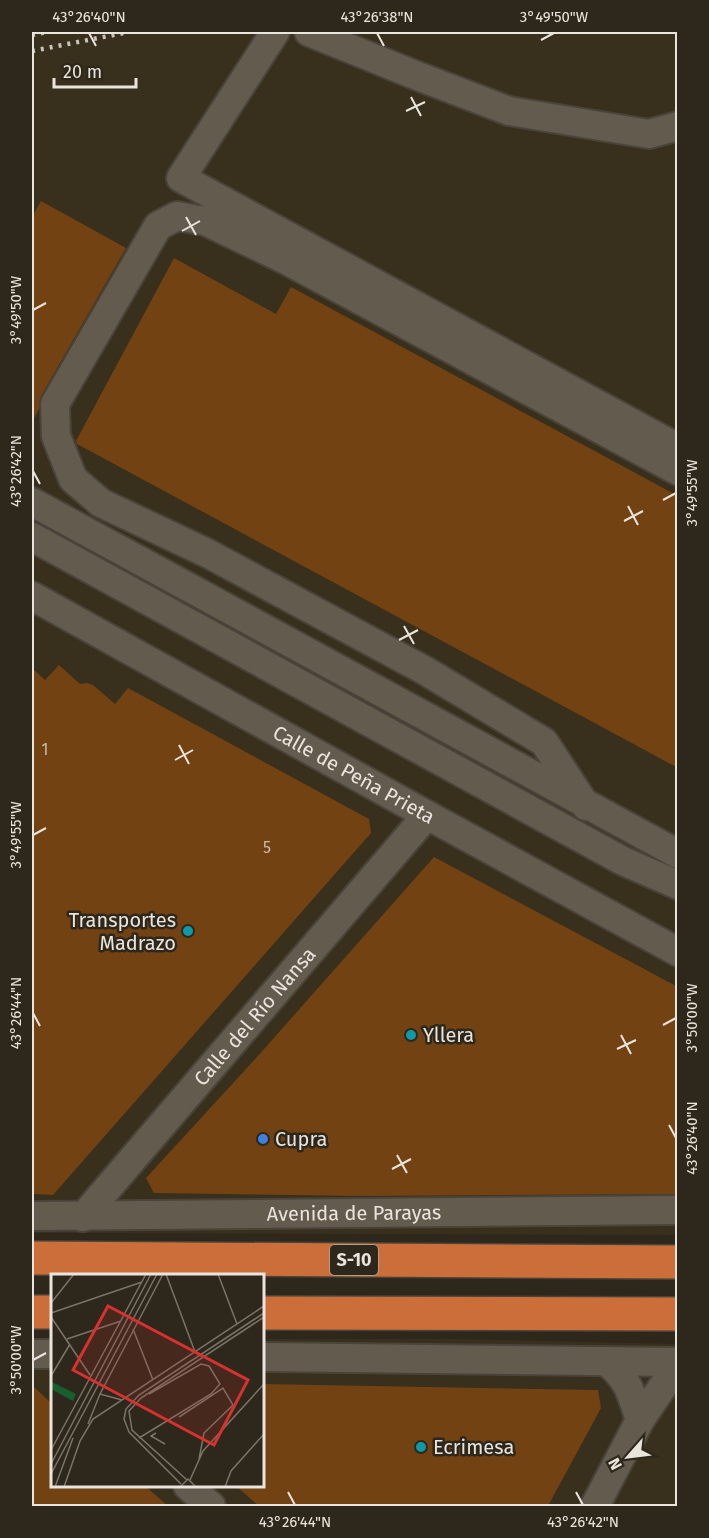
<svg xmlns="http://www.w3.org/2000/svg" width="709" height="1538" font-family="'Fira Sans',sans-serif">
  <style>
    .built { fill: #382f1c }
    .building { fill: #734213 }
    .lines { fill: none; stroke-linecap: round; stroke-linejoin: round }
    .minor-casing { stroke: #494339; stroke-width: 32 }
    .highway-casing { stroke: #494339; stroke-width: 36 }
    .minor { stroke: #635c4e; stroke-width: 28 }
    .highway { stroke: #cb6e3a; stroke-width: 33 }
    .rail { stroke: #c8c4bb; stroke-width: 4.5; stroke-dasharray: 3 6; stroke-linecap: butt }
    .ticks { fill: none; stroke: #e9e5dd; stroke-width: 2 }
    .culture-dot { fill: #0f9aa8; stroke: #2e271b; stroke-width: 2 }
    .shop-dot { fill: #3f7fe0; stroke: #2e271b; stroke-width: 2 }
    .labels { text-anchor: middle; stroke-width: 5; stroke-linejoin: round; paint-order: stroke }
    .number-label { font-size: 16px; fill: #ccbcaa }
    .shield { fill: #2e271b; stroke: #b1aca3; stroke-width: 1.5 }
    .shield-label { font-size: 18px; font-weight: bold; fill: #e9e5dd }
    .street-label { font-size: 20px; fill: #e9e5dd; stroke: #2e271b }
    .poi-label { font-size: 20px; fill: #e9e5dd; stroke: #2e271b; text-anchor: start }
    .inset-road { fill: none; stroke: #797369; stroke-width: 1.5 }
    .view { fill: #d73131; fill-opacity: 0.15; stroke: #d73131; stroke-width: 3 }
    .inset-edge { fill: none; stroke: #e9e5dd; stroke-width: 3 }
    .neatline { fill: none; stroke: #e9e5dd; stroke-width: 2 }
    .ticks-label { font-size: 15px; text-anchor: middle; fill: #e9e5dd }
  </style>
  <rect width="100%" height="100%" fill="#2e271b"/>
  <g class="built">
    <polygon points="32,32 677,32 677,1235 32,1233"/>
    <polygon points="32,1338 52,1338 52,1486 262,1486 263,1339 461,1339 677,1344 677,1506 32,1506"/>
  </g>
  <g class="building">
    <polygon points="41,201 126,248 41,396 39,409 32,422 32,217"/>
    <polygon points="174,258 276,314 291,287 678,496 678,768 77,444 76,441"/>
    <polygon points="59,665 80,684 87,683 93,685 115,704 128,688 369,819 371,833 53,1195 32,1194 32,668 45,680"/>
    <polygon points="434,857 678,987 678,1194 360,1196 154,1193 146,1178 257,1057"/>
    <polygon points="262,1384 598,1390 601,1408 548,1506 259,1506 235,1485 262,1485"/>
    <polygon points="32,1385 52,1404 52,1485 144,1485 168,1506 32,1506"/>
  </g>
  <g class="lines">
    <g class="minor-casing">
      <g id="minor">
        <polyline points="275,32 181,178 678,448"/>
        <polyline points="309,32 415,75 509,111 649,134 678,126"/>
        <polyline points="32,502 678,854"/>
        <polyline points="32,537 623,861 678,885"/>
        <path id="s1" d="M 32,596 L 427,815 L 678,952"/>
        <polyline points="586,806 544,742 424,670 207,553 101,503 73,479 56,436 55,404 158,226 177,216 205,221 284,259 678,471"/>
        <path id="s2" d="M 32,1216 L 678,1210"/>
        <path id="s3" d="M 83,1217 L 427,815"/>
        <polyline points="32,1354 52,1354"/>
        <polyline points="262,1357 678,1362"/>
        <path d="M 606,1361 C 629,1380 631,1393 640,1420"/>
        <polyline points="188,1486 211,1506"/>
        <polyline points="595,1506 640,1420 678,1364"/>
      </g>
    </g>
    <g class="highway-casing">
      <g id="highway">
        <polyline points="32,1258 678,1262"/>
        <polyline points="32,1312 52,1312"/>
        <polyline points="262,1313 678,1314"/>
      </g>
    </g>
    <use href="#minor" class="minor"/>
    <use href="#highway" class="highway"/>
    <g class="rail">
      <polyline points="32,35 47,32"/>
      <polyline points="32,51 129,32"/>
    </g>
  </g>
  <path class="ticks" d="M 89,33 L 96,46M 377,33 L 384,46M 541,40 L 554,33M 411,97 L 421,116M 406,111 L 425,102M 186,217 L 196,235M 182,231 L 200,221M 33,310 L 46,303M 33,471 L 40,484M 663,500 L 676,493M 628,506 L 638,525M 624,521 L 643,511M 404,626 L 414,644M 399,640 L 418,630M 179,745 L 189,764M 175,760 L 193,750M 33,835 L 46,828M 33,1013 L 40,1026M 663,1025 L 676,1018M 621,1035 L 631,1054M 617,1049 L 636,1040M 669,1125 L 676,1138M 397,1155 L 407,1173M 392,1169 L 411,1159M 33,1360 L 46,1353M 288,1492 L 295,1505M 576,1492 L 583,1505"/>
  <g class="culture-dot">
    <circle cx="188" cy="931" r="6"/>
    <circle cx="411" cy="1035" r="6"/>
    <circle cx="421" cy="1447" r="6"/>
  </g>
  <circle class="shop-dot" cx="263" cy="1139" r="6"/>
  <g class="labels">
    <g class="number-label">
      <text x="45" y="755">1</text>
      <text x="267" y="853">5</text>
    </g>
    <rect class="shield" x="330" y="1245" width="48" height="30" rx="4.5"/>
    <g class="shield-label">
      <text x="354" y="1266">S-10</text>
    </g>
    <g class="street-label">
      <text dy="7" stroke="none"><textPath href="#s1" startOffset="368">Calle de Peña Prieta</textPath></text>
      <text dy="7" stroke="none"><textPath href="#s3" startOffset="264">Calle del Río Nansa</textPath></text>
      <text dy="7" stroke="none"><textPath href="#s2" startOffset="322">Avenida de Parayas</textPath></text>
    </g>
    <g class="poi-label">
      <text x="176" y="927" text-anchor="end">Transportes<tspan x="176" dy="23">Madrazo</tspan></text>
      <text x="423" y="1042">Yllera</text>
      <text x="275" y="1146">Cupra</text>
      <text x="433" y="1454">Ecrimesa</text>
    </g>
  </g>
  <g transform="translate(51 1274)">
    <rect width="213" height="213" fill="#2e271b"/>
    <path d="M 1,108 L 25,120 L 22,127 L 0,115 Z" fill="#175f2f"/>
    <path class="inset-road" d="M 115,0 L 144,78M 167,0 L 186,50M 0,29 L 23,0M 0,39 L 91,8M 0,43 L 39,101M 82,55 L 102,106M 16,65 L 70,47M 0,102 L 19,70M 49,120 L 71,126M 128,143 L 172,114 L 182,131 L 153,159 L 148,185M 37,150 L 49,120 L 112,0M 105,159 L 100,162 L 114,170M 88,164 L 160,120 L 169,110 L 158,92 L 150,90 L 98,120M 0,176 L 95,0M 0,190 L 100,0M 0,200 L 106,0M 136,206 L 81,156 L 78,137 L 90,124 L 213,43M 139,206 L 152,177 L 213,110M 130,210 L 78,158 L 73,145 L 75,135 L 88,121 L 213,39M 4,213 L 22,164M 13,213 L 29,167 L 42,145 L 213,32M 129,213 L 137,205 L 145,213M 174,213 L 180,197 L 213,160"/>
    <path class="view" d="M 57,32 L 197,106 L 163,171 L 22,96 Z"/>
    <rect width="213" height="213" class="inset-edge"/>
  </g>
  <rect width="709" height="1538" fill="none" stroke="#2e271b" stroke-width="66"/>
  <g transform="translate(628 1457) rotate(242)" stroke="#2e271b" stroke-width="4.5" paint-order="stroke">
  <path d="M0-4.5L10 22L0 15L-10 22Z" fill="#e9e5dd"/>
  <text y="-9" font-size="16" font-weight="bold" text-anchor="middle" fill="#e9e5dd">N</text>
  </g>
  <path d="M54 78v9h82v-9" fill="none" stroke="#e9e5dd" stroke-width="3"/>
  <text x="63" y="78" font-size="18" fill="#e9e5dd" stroke="#2e271b" stroke-width="4.5" paint-order="stroke">20 m</text>
  <rect x="33" y="33" width="643" height="1472" class="neatline"/>
  <g class="ticks-label">
    <text x="89" y="22">43°26'40"N</text>
    <text x="377" y="22">43°26'38"N</text>
    <text x="554" y="22">3°49'50"W</text>
    <text transform="translate(16 310) rotate(-90)" y="5">3°49'50"W</text>
    <text transform="translate(16 471) rotate(-90)" y="5">43°26'42"N</text>
    <text transform="translate(692 493) rotate(-90)" y="5">3°49'55"W</text>
    <text transform="translate(16 835) rotate(-90)" y="5">3°49'55"W</text>
    <text transform="translate(16 1013) rotate(-90)" y="5">43°26'44"N</text>
    <text transform="translate(692 1018) rotate(-90)" y="5">3°50'00"W</text>
    <text transform="translate(692 1138) rotate(-90)" y="5">43°26'40"N</text>
    <text transform="translate(16 1360) rotate(-90)" y="5">3°50'00"W</text>
    <text x="295" y="1527">43°26'44"N</text>
    <text x="583" y="1527">43°26'42"N</text>
  </g>
</svg>
